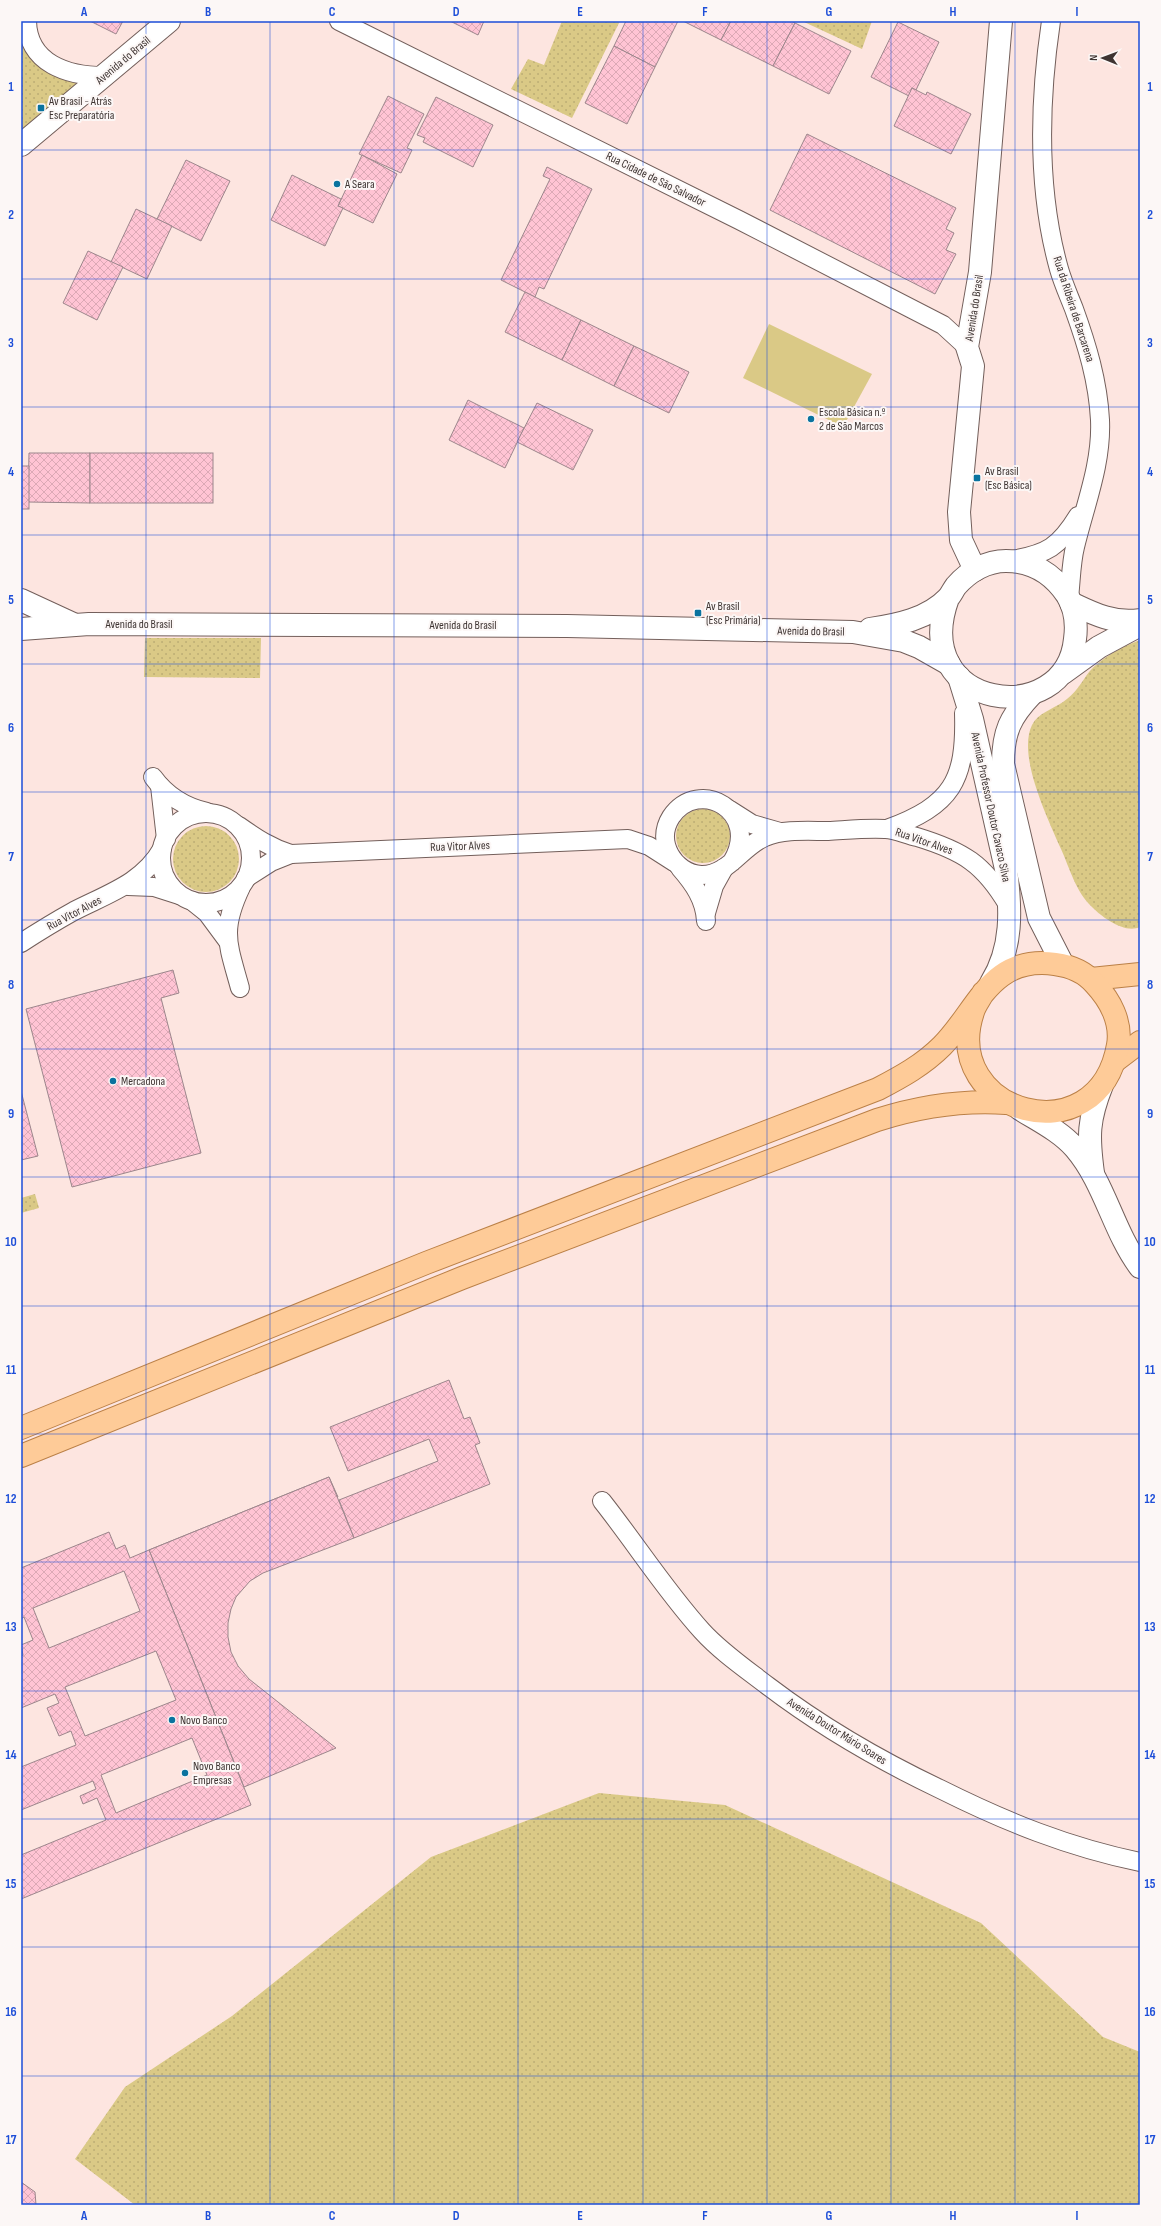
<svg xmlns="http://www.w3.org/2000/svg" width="1161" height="2226" font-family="'Sofia Sans Condensed',sans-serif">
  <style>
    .green { fill: url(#green-dots) }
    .pitch { fill: #dac986 }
    .building { fill: url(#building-cross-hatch); stroke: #9c868c; fill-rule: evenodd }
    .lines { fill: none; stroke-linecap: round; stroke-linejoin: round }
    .minor-casing { stroke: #735f5b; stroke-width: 20 }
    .tertiary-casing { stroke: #735f5b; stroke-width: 24 }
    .secondary-casing { stroke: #735f5b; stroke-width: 24 }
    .primary-casing { stroke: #bb8047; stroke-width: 24 }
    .minor { stroke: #fff; stroke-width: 18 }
    .tertiary { stroke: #fff; stroke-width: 22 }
    .secondary { stroke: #fff; stroke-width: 22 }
    .primary { stroke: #fecb98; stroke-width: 22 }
    .grid { fill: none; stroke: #1d4ed8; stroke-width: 1; stroke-opacity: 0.55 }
    .poi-dot { fill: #0a739f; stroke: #fcf7f6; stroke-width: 1.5 }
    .labels { text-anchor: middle; stroke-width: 4; stroke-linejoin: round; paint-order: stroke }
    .street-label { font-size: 12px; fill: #3e3432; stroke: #fcf7f6 }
    .poi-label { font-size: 12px; fill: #3e3432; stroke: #fcf7f6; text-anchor: start }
    .neatline { fill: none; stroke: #1d4ed8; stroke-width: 1.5 }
    .grid-label { font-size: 13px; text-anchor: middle; font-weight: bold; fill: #1d4ed8 }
  </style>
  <defs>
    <pattern id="green-dots" width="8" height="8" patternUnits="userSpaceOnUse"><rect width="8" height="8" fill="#dac986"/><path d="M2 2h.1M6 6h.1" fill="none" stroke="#bcad74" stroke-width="1.8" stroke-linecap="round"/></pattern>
    <pattern id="building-cross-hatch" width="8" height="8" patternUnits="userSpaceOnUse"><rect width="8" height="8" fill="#ffc4d4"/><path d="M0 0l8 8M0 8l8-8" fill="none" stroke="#dca9b6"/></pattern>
  </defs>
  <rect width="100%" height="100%" fill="#fde5e0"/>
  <g class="green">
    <polygon points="562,21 620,21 572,118 511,89 528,59 544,65"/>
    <polygon points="802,21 872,21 862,49"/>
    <polygon points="21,27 37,52 104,76 21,145"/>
    <polygon points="145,638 261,638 260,678 144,677"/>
    <path d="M 1140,640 L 1140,927 C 1125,934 1103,918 1092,907 C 1076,892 1070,869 1061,849 C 1048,819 1017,756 1032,725 C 1038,713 1053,709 1063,702 C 1075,694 1081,683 1089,672 C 1102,657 1122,647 1140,640 Z"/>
    <circle cx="703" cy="836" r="27"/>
    <circle cx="206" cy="859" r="33"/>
    <polygon points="35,1194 39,1208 21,1213 21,1198"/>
    <polygon points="599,1793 725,1805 981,1923 1103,2037 1140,2052 1140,2205 135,2205 75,2159 125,2087 232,2016 431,1857"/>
  </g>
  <polygon class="pitch" points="769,324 872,374 843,427 743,378"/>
  <g class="building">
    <polygon points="90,21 123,21 116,34"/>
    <polygon points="450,21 484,21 478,35"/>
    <polygon points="626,21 678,21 655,67 614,46"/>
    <polygon points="683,21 731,21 721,40"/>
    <polygon points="731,21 791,21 795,23 773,66 721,40"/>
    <polygon points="898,22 939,42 916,90 912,88 909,96 871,77"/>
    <polygon points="795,23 851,51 829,94 773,66"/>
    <polygon points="614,46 655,67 627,124 585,103"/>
    <polygon points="912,88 926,95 927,92 971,114 951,154 894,126"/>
    <polygon points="388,96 424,114 407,148 412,150 401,173 359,154"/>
    <polygon points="436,97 493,125 473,167 423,142 425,138 417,135"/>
    <polygon points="807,134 956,208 946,229 954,233 946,250 956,254 935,294 770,210"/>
    <polygon points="362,155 397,174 373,223 338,206"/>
    <polygon points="186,160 230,181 201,241 157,219"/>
    <polygon points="547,167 592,189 544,289 539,287 535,297 501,280 550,179 543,176"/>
    <polygon points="292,175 341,199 338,206 343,208 325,246 271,220"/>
    <polygon points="136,209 172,226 147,279 111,262"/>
    <polygon points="88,251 123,267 97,320 63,303"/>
    <polygon points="525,292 581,320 562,360 505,332"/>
    <polygon points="581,320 634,346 614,386 562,360"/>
    <polygon points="634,346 689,372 669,413 614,386"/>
    <polygon points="468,400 524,428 505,468 449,440"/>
    <polygon points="537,403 593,430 573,470 517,442"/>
    <polygon points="29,453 90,453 90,503 28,502"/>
    <rect x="90" y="453" width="123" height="50"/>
    <rect x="21" y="466" width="8" height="43"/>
    <polygon points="173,970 179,993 161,998 201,1153 72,1187 26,1009"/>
    <polygon points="21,1091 38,1156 21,1160"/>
    <polygon points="449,1380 464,1419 470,1417 480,1443 475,1445 490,1484 354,1538 339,1500 438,1461 429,1439 348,1471 330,1427"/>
    <polygon points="329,1477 338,1497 229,1543 211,1554 200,1567 191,1590 192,1621 216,1682 204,1686 149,1550"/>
    <polygon points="329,1477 354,1538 263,1573 250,1581 236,1597 231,1609 228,1623 228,1637 231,1652 238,1666 249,1679 336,1748 244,1787 149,1550"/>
    <path d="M 109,1532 L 116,1549 L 125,1545 L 130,1558 L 149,1550 L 251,1805 L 21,1899 L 21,1855 L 106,1820 L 97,1798 L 83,1804 L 80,1796 L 96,1789 L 93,1781 L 21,1810 L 21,1767 L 76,1745 L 71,1731 L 59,1736 L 47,1708 L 59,1703 L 55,1694 L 21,1708 L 21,1656 L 23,1655 L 21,1645 L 33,1640 L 24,1617 L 21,1619 L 21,1568 ZM 124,1571 L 140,1611 L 49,1648 L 33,1608 ZM 156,1651 L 176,1700 L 85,1736 L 65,1687 ZM 192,1738 L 207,1775 L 116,1813 L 101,1775 Z"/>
    <polygon points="21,2182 35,2192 36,2205 21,2205"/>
  </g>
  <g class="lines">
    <g class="minor-casing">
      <g id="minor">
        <path d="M 27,21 C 28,64 68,76 104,76"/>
        <polyline points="339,21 739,220 943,325 967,347"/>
        <path d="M 1051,21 C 1039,102 1037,190 1059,269 C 1063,283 1069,296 1074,309 C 1087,345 1098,381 1100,420 C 1102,464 1085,505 1075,547 C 1071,563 1071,581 1069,598"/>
        <path d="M 1012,560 C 1047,554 1059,547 1078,516"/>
        <path d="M 153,777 C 166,795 185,807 207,812"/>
        <polyline points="160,786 166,839"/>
        <polyline points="730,810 752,824 780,832"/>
        <circle cx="206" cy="858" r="45"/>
        <path d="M 239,826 C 256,838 271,848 291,854 L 628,839 L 649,846 L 674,862"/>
        <path d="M 887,829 C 952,805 966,781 964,713"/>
        <path d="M 732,862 C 762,812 699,776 671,817 C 655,842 674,873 701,875 C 728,876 742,846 765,837 C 784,829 807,831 828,831 C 847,830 866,828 885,829 C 895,829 907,835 917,837 C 963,851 984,864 1008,905"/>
        <path d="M 680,868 C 694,884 705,900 706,921"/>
        <polyline points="246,878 271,862 291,854"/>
        <polyline points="128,886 154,887 179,895"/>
        <polyline points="192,901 207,913 227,940"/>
        <polyline points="706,913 714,886 724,868"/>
        <path d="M 21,943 C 38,932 56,921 74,911 C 107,894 143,883 162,849"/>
        <path d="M 240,988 C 228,944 220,931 241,887"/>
        <path d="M 602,1501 C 636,1544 665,1590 702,1631 C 721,1652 746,1669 768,1686 C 822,1727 879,1760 940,1789 C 1006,1822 1068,1847 1140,1862"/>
      </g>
    </g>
    <g class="tertiary-casing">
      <g id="tertiary">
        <polyline points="21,145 169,21"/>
        <polyline points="975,570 961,540 959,512 973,366 967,347 980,272 1001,21"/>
        <polyline points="21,600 73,624"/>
        <path d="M 1071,603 C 1094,614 1114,624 1140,620"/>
        <polyline points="21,629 89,624 567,626 853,632 904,641 919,647 949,664"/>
        <path d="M 870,629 C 897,625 928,619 948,598 C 951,595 953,590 956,586 C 969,571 987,561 1006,561 C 1032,561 1053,574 1067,595 C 1075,608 1077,625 1075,639 C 1066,731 907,710 948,598"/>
        <polyline points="1063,673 1099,647 1140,625"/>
        <path d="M 959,677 L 972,719 L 1006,869 C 1011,909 1013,948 991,983"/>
        <path d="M 1032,694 C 1010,717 1003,732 1003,764 L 1039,918 L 1063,965"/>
      </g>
    </g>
    <g class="secondary-casing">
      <g id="secondary">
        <path d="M 1020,1109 C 1039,1121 1060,1131 1075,1148 C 1105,1183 1113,1231 1140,1267"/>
        <path d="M 1093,1173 C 1088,1136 1088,1120 1102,1085"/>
      </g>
    </g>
    <g class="primary-casing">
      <g id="primary">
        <polyline points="1091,979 1140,974"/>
        <polyline points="1115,1061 1140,1042"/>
        <path d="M 21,1428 L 426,1263 L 878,1089 C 901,1077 923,1065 942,1046 C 978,1010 990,955 1055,964 C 1070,966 1085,972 1095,984 C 1110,1000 1122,1022 1118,1045 C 1098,1159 939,1113 973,1012 C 975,1005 980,999 983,993"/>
        <path d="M 21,1456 L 462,1278 L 877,1120 C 918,1107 963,1100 1006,1103"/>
      </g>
    </g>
    <use href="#minor" class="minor"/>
    <use href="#tertiary" class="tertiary"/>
    <use href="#secondary" class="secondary"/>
    <use href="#primary" class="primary"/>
  </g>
  <path class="grid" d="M 146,21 L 146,2205M 270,21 L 270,2205M 394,21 L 394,2205M 518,21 L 518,2205M 643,21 L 643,2205M 767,21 L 767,2205M 891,21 L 891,2205M 1015,21 L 1015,2205M 21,150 L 1140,150M 21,279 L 1140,279M 21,407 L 1140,407M 21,535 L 1140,535M 21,664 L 1140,664M 21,792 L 1140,792M 21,920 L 1140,920M 21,1049 L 1140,1049M 21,1177 L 1140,1177M 21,1306 L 1140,1306M 21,1434 L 1140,1434M 21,1562 L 1140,1562M 21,1691 L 1140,1691M 21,1819 L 1140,1819M 21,1947 L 1140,1947M 21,2076 L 1140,2076"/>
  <g class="poi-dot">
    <rect x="37" y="104" width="8" height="8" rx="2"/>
    <circle cx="337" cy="184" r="4"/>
    <circle cx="811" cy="419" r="4"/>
    <rect x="973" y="474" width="8" height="8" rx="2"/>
    <rect x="694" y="609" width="8" height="8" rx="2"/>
    <circle cx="113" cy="1081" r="4"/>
    <circle cx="172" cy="1720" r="4"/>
    <circle cx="185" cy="1773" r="4"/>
  </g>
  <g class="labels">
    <g class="street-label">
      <text transform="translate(123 60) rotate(-40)" y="4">Avenida do Brasil</text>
      <text transform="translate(656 179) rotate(26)" y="4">Rua Cidade de São Salvador</text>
      <text transform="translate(974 308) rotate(-81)" y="4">Avenida do Brasil</text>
      <text transform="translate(1074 309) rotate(72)" y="4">Rua da Ribeira de Barcarena</text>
      <text x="139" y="628">Avenida do Brasil</text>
      <text x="463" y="629">Avenida do Brasil</text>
      <text transform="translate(811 631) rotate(1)" y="4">Avenida do Brasil</text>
      <text transform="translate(991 807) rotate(78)" y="4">Avenida Professor Doutor Cavaco Silva</text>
      <text transform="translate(924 841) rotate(19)" y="4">Rua Vitor Alves</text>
      <text transform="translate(460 846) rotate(-2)" y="4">Rua Vitor Alves</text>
      <text transform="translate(74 913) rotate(-28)" y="4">Rua Vitor Alves</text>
      <text transform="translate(837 1731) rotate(32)" y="4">Avenida Doutor Mário Soares</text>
    </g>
    <g class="poi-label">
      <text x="49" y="105">Av Brasil - Atrás<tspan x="49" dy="14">Esc Preparatória</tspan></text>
      <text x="345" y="188">A Seara</text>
      <text x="819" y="416">Escola Básica n.º<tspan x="819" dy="14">2 de São Marcos</tspan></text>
      <text x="985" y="475">Av Brasil<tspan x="985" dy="14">(Esc Básica)</tspan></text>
      <text x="706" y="610">Av Brasil<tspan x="706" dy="14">(Esc Primária)</tspan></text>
      <text x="121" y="1085">Mercadona</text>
      <text x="180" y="1724">Novo Banco</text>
      <text x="193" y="1770">Novo Banco<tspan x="193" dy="14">Empresas</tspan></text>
    </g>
  </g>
  <rect width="1161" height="2226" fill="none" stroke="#fcf7f6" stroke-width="44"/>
  <g transform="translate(1103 58) rotate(271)" stroke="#fcf7f6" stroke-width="3" paint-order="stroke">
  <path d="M0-3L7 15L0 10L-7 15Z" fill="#3e3432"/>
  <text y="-6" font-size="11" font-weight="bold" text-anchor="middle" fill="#3e3432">N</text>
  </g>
  <rect x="22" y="22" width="1117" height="2182" class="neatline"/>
  <g class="grid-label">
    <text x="84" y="16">A</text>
    <text x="208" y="16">B</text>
    <text x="332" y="16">C</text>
    <text x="456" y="16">D</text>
    <text x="580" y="16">E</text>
    <text x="705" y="16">F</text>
    <text x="829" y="16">G</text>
    <text x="953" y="16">H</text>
    <text x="1077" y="16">I</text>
    <text x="11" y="91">1</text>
    <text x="1150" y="91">1</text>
    <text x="11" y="219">2</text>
    <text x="1150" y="219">2</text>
    <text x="11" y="347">3</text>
    <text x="1150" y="347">3</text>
    <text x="11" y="476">4</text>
    <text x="1150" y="476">4</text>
    <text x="11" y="604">5</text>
    <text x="1150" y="604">5</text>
    <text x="11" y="732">6</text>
    <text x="1150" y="732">6</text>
    <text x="11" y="861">7</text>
    <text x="1150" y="861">7</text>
    <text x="11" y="989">8</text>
    <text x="1150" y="989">8</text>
    <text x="11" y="1118">9</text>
    <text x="1150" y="1118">9</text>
    <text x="11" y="1246">10</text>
    <text x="1150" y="1246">10</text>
    <text x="11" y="1374">11</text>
    <text x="1150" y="1374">11</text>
    <text x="11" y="1503">12</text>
    <text x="1150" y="1503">12</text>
    <text x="11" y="1631">13</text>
    <text x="1150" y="1631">13</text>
    <text x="11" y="1759">14</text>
    <text x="1150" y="1759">14</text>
    <text x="11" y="1888">15</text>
    <text x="1150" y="1888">15</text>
    <text x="11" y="2016">16</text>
    <text x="1150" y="2016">16</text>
    <text x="11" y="2144">17</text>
    <text x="1150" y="2144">17</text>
    <text x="84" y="2220">A</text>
    <text x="208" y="2220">B</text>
    <text x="332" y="2220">C</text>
    <text x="456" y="2220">D</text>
    <text x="580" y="2220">E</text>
    <text x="705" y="2220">F</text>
    <text x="829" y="2220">G</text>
    <text x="953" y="2220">H</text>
    <text x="1077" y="2220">I</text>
  </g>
</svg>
